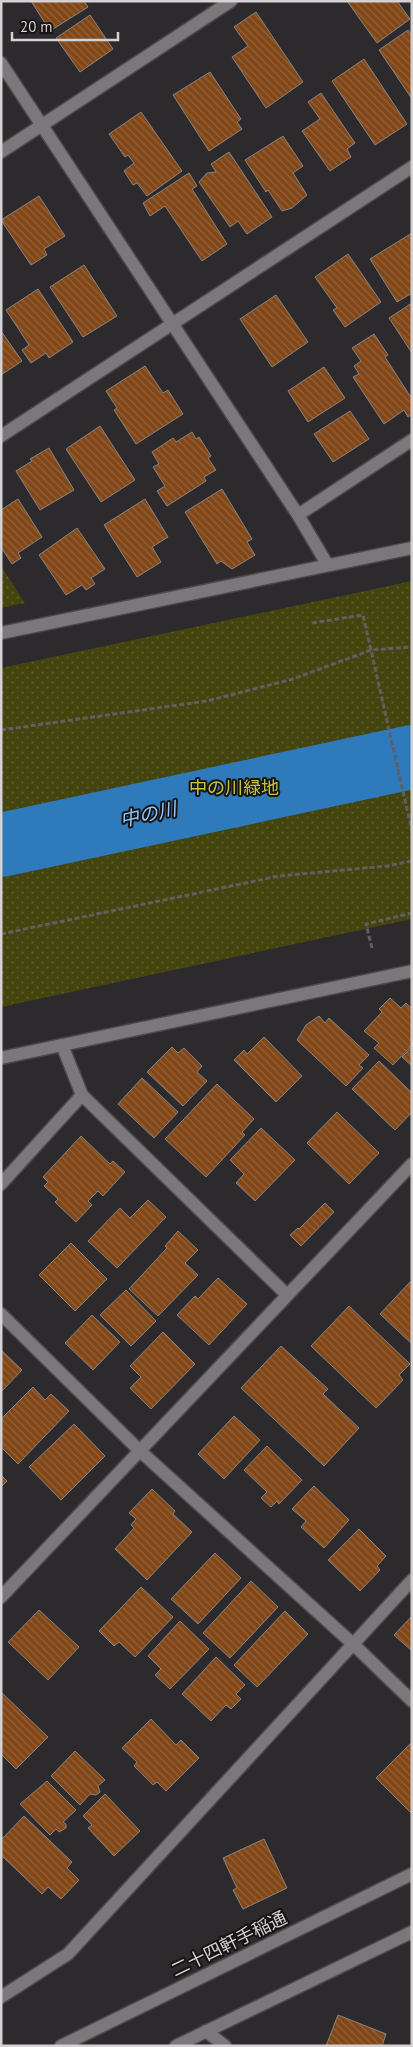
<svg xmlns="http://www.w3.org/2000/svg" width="413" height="2047" font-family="'PT Sans','Noto Sans JP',sans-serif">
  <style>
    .park { fill: url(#park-dots) }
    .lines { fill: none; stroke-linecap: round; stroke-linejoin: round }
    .river { stroke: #2e7abb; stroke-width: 64 }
    .building { fill: url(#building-back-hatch); stroke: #898480 }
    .minor-casing { stroke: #4b484a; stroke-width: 15 }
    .tertiary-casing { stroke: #4b484a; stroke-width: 15 }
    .path { stroke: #615e61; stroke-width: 3; stroke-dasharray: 5 2.5; stroke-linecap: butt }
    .minor { stroke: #7b777b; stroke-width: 12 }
    .tertiary { stroke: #7b777b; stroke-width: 12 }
    .labels { text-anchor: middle; stroke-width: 4; stroke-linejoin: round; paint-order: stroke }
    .park-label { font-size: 18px; fill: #c4c63d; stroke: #151314 }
    .street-label { font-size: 18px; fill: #d5d2d4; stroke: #151314 }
    .water-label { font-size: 19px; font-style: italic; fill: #91c7fb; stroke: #151314 }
  </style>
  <defs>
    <pattern id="park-dots" width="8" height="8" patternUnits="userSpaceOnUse" patternTransform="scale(1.25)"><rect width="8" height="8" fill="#43440e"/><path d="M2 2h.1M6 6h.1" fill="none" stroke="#5d5e30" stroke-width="1.8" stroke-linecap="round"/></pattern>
    <pattern id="building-back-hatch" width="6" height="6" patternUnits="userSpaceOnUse" patternTransform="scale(1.25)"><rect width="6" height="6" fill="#824718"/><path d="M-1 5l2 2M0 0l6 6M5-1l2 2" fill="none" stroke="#936139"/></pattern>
  </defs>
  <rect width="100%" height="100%" fill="#2d2a2d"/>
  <g class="park">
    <polygon points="1,566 25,603 1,608"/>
    <polygon points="412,581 412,919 1,1007 1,668"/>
  </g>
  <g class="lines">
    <polyline class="river" points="1,845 412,757"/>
  </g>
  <g class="building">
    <polygon points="31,1 84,1 88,7 50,31"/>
    <polygon points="347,1 397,1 410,19 377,43"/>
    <polygon points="256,12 303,82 266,108 232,57 248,46 234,27"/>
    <polygon points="90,15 113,49 80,72 56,38"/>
    <polygon points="408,30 412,35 412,99 379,50"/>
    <polygon points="364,59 407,124 375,145 332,81"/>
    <polygon points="210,72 241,119 237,122 242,129 209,151 173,95"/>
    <polygon points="321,93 355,143 347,149 351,157 330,171 302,131 320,119 308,102"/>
    <polygon points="141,112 182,171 147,196 137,183 133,185 124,171 134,163 128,155 125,157 109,134"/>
    <polygon points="283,136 303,166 293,173 307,195 292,208 282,211 268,190 266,192 245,160"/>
    <polygon points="229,152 272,217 247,234 238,221 230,227 199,182 207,173 216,172 211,164"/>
    <polygon points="189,173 197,186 192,189 227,244 202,261 165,206 150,216 143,203"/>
    <polygon points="39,196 65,236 44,249 47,255 31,265 1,220"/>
    <polygon points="412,233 412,293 397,302 370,259"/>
    <polygon points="348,254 381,302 345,327 333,310 337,308 315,277"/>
    <polygon points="84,265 117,316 83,337 50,287"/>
    <polygon points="38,289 73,342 49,358 46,353 31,363 22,350 29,345 6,310"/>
    <polygon points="276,295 308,342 272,367 240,319"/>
    <polygon points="412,303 412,353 389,318"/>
    <polygon points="1,331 22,361 1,375"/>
    <polygon points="374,334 388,355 385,357 412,399 412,414 408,417 404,410 384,424 353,377 359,374 354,366 361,361 352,348"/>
    <polygon points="145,366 163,393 168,390 183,414 136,444 114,410 117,408 106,391"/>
    <polygon points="324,367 345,398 308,422 288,391"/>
    <polygon points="350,411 369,439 333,462 314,434"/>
    <polygon points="100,426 135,480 101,502 66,449"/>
    <polygon points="192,432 196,439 199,437 211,456 208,458 216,470 204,477 206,481 167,506 157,491 165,486 153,467 159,464 152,452 173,438 176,442"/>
    <polygon points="49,448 74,490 40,510 16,471 32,461 30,459"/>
    <polygon points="222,489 252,539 247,542 255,555 232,569 221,561 217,564 185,512"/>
    <polygon points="18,499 42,537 18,553 21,558 12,564 1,547 1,510"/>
    <polygon points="145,499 168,537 152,547 161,562 137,577 104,525"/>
    <polygon points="77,528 105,569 91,578 95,584 86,590 82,585 66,595 39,555"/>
    <polygon points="390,998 401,1008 406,1003 412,1009 412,1045 393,1065 374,1048 379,1043 364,1031 382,1012 379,1009"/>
    <polygon points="319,1016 325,1023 329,1018 369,1055 359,1065 363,1068 346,1086 297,1040 306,1025"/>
    <polygon points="264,1037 302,1076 276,1102 234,1060 244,1050 247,1054"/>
    <polygon points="172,1047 178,1053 184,1048 202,1066 197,1072 207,1081 183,1106 147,1072"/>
    <polygon points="412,1047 412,1066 402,1057"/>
    <polygon points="379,1061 412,1093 412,1112 395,1130 352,1089"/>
    <polygon points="142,1078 178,1112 154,1138 118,1104"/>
    <polygon points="217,1084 254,1119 242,1132 245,1135 206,1177 165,1139"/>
    <polygon points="337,1112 379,1153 349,1184 307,1143"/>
    <polygon points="261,1128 295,1160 255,1201 236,1183 244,1174 230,1160"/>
    <polygon points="81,1136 110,1164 113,1161 125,1172 103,1196 98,1191 88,1201 92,1205 76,1222 55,1202 58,1199 44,1186 48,1182 43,1177"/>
    <polygon points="148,1200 166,1217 117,1268 88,1241 120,1208 130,1218"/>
    <polygon points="325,1203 334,1212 301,1246 290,1235 298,1228 299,1229"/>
    <polygon points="178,1231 198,1250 185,1263 198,1275 158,1316 129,1289 167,1248 165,1246"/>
    <polygon points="71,1243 107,1279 75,1311 39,1275"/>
    <polygon points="218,1278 247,1304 209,1345 177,1315 195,1296 198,1299"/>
    <polygon points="410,1282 412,1283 412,1344 380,1314"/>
    <polygon points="126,1290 156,1321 131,1346 100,1315"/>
    <polygon points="349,1306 410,1364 399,1375 403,1380 376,1408 311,1346"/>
    <polygon points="92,1315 120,1342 93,1370 65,1343"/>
    <polygon points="163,1332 195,1364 151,1409 130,1388 141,1377 130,1366"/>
    <polygon points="281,1346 328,1389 323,1394 359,1428 324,1466 241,1388"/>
    <polygon points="1,1350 22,1370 1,1392"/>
    <polygon points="33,1387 45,1400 51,1394 69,1411 18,1464 1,1447 1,1419"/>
    <polygon points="234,1416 260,1440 224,1479 198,1454"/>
    <polygon points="74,1424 105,1456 61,1500 29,1467"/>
    <polygon points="267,1446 302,1480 279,1504 277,1501 271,1507 261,1498 267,1492 244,1470"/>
    <polygon points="1,1475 7,1481 1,1487"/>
    <polygon points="314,1486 349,1520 324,1548 301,1527 306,1521 292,1509"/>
    <polygon points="152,1489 175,1511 173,1514 192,1532 147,1580 115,1549 134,1528 131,1525 136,1519 129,1513"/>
    <polygon points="359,1529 386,1556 377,1566 380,1570 360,1591 328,1560"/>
    <polygon points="215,1553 241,1578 198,1624 171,1599"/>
    <polygon points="251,1581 278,1607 230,1658 203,1633"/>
    <polygon points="141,1587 173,1617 135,1657 119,1642 114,1646 99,1631"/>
    <polygon points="39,1610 79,1647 48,1680 8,1642"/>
    <polygon points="285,1611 308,1634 257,1687 234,1665"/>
    <polygon points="412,1616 412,1651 394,1635"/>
    <polygon points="180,1621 209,1649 170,1689 155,1675 161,1669 148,1656"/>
    <polygon points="216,1657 245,1685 236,1694 241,1699 231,1709 226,1705 211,1721 182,1694"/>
    <polygon points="1,1692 48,1737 16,1769 1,1754"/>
    <polygon points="151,1719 176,1745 181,1740 199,1758 166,1791 157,1782 153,1785 134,1766 137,1762 122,1748"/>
    <polygon points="412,1742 412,1814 376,1778"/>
    <polygon points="75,1751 105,1780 98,1786 100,1792 96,1795 90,1794 80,1805 51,1776"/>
    <polygon points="47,1781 76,1810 63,1822 66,1824 66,1828 59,1832 56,1829 50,1835 20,1804"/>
    <polygon points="105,1794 140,1831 114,1856 88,1828 92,1825 83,1816"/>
    <polygon points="24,1816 72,1862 67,1868 79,1880 61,1899 48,1887 42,1894 1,1855 1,1840"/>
    <polygon points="264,1839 287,1888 243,1909 233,1890 237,1888 223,1858"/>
    <polygon points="338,2015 386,2034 382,2046 326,2046"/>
  </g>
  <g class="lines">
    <g class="minor-casing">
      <g id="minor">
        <polyline points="1,63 298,515 327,564"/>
        <polyline points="1,152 231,1"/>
        <polyline points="1,436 412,167"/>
        <polyline points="298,515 412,440"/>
        <polyline points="1,633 412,548"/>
        <polyline points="62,1045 82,1095 287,1295"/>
        <polyline points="1,1058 412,971"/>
        <polyline points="1,1184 82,1095"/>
        <polyline points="1,1314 140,1451 353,1644 412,1701"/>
        <polyline points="1,1597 412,1164"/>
        <polyline points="1,1997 68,1954 412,1580"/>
        <polyline points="206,2031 225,2046"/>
      </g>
    </g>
    <g class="tertiary-casing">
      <g id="tertiary">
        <polyline points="61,2046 412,1874"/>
        <polyline points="176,2046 412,1932"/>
      </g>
    </g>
    <g class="path">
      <polyline points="312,623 363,615 412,831"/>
      <polyline points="1,730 207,701 293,679 371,650 412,647"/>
      <polyline points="1,934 279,876 387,866 412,861"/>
      <polyline points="372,948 366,924 412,913"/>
    </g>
    <use href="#minor" class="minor"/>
    <use href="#tertiary" class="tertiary"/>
  </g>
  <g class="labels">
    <g class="park-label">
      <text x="234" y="794">中の川緑地</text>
    </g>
    <g class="street-label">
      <text transform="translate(229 1944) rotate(-26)" y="6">二十四軒手稲通</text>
    </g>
    <g class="water-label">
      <text transform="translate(148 814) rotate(-12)" y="7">中の川</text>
    </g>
  </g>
  <rect width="413" height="2047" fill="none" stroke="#d5d2d4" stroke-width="5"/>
  <path d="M12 32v8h106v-8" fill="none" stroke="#d5d2d4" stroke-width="2.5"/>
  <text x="20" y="32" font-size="15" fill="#d5d2d4" stroke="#151314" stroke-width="4" paint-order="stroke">20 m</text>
</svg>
